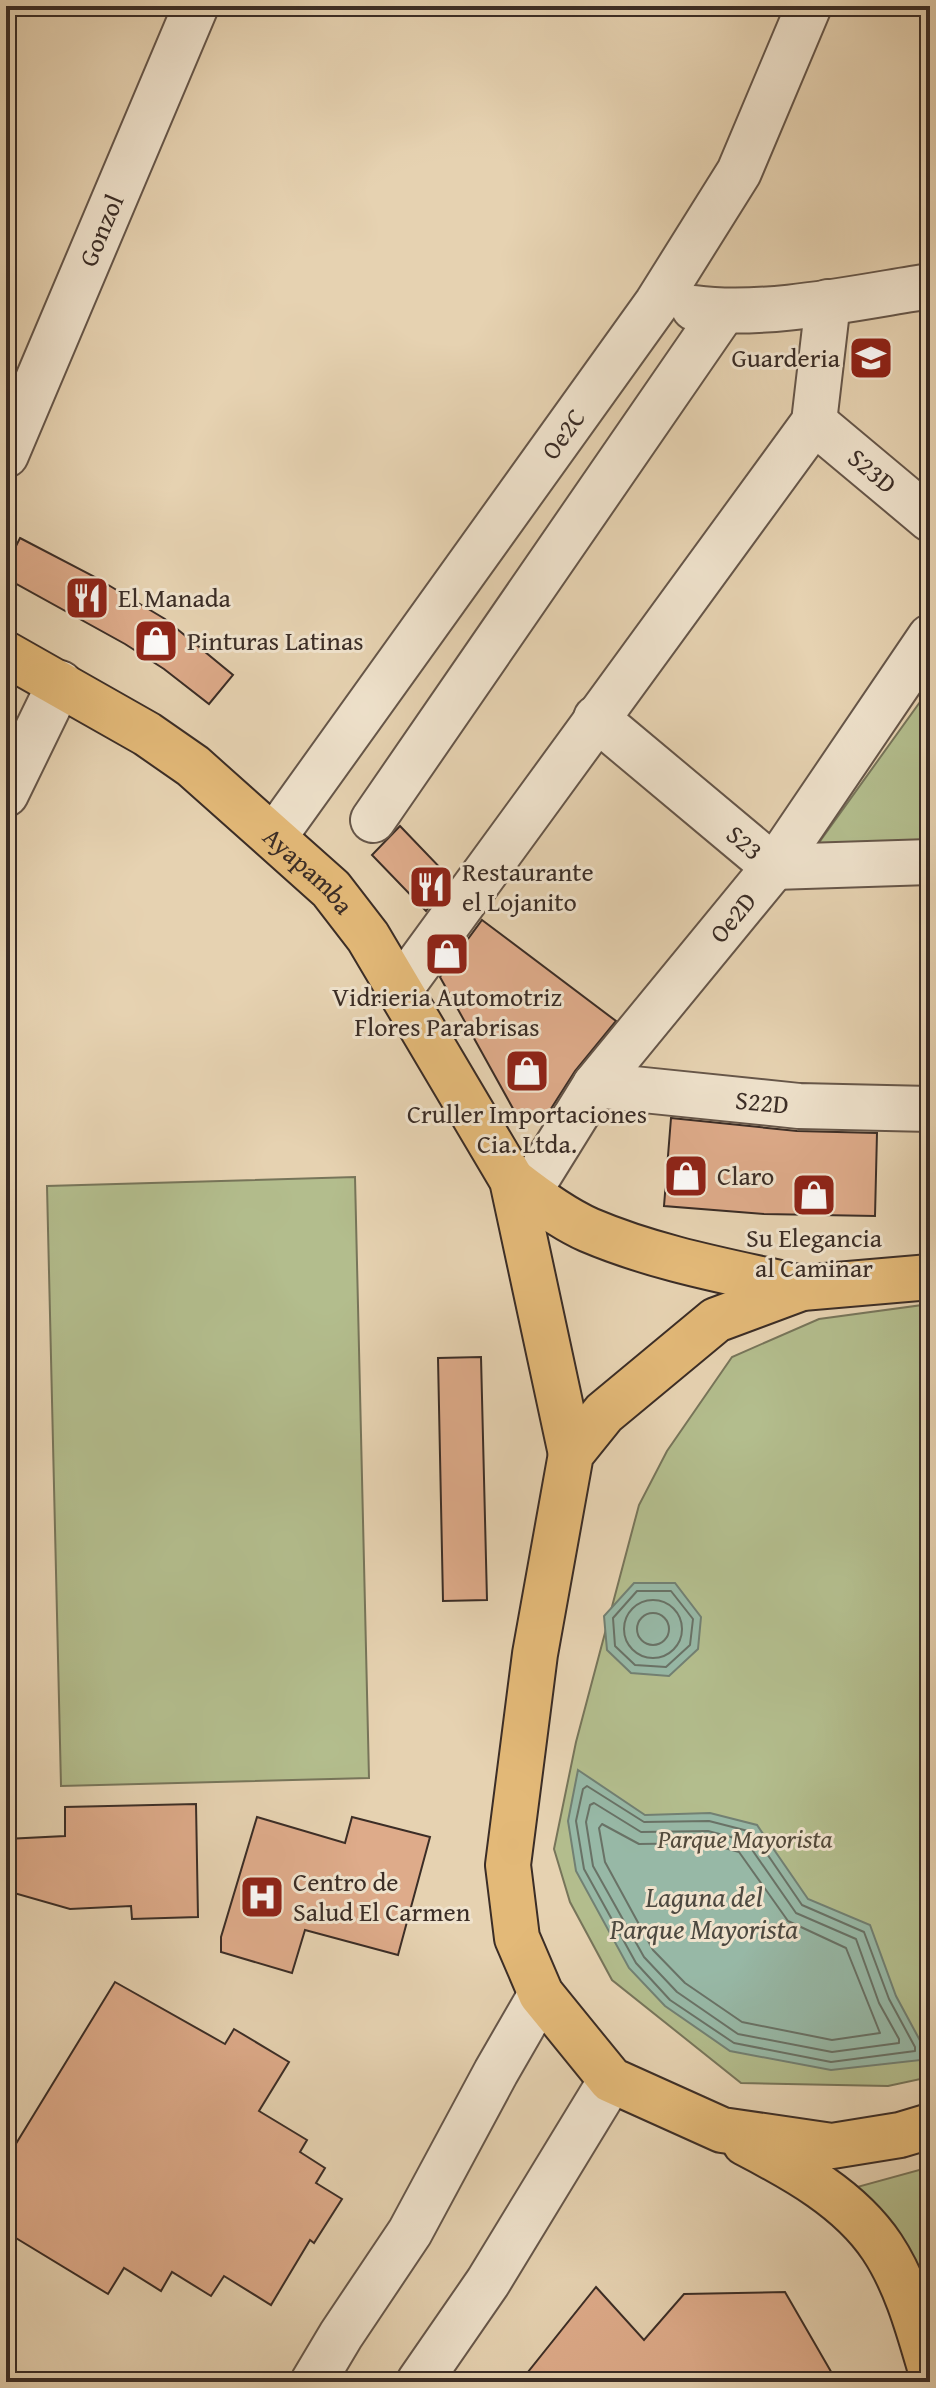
<svg xmlns="http://www.w3.org/2000/svg" width="936" height="2388" font-family="'Gentium Book Plus',serif">
  <style>
    .green { fill: #b3bd8d; stroke: #77755a; stroke-width: 2 }
    .water { fill: #97b8a6; stroke: #728073; stroke-width: 2 }
    .lines { fill: none; stroke-linecap: round; stroke-linejoin: round }
    .shore { stroke: #697266; stroke-width: 2 }
    .building { fill: #deab8a; stroke: #3b2d26; stroke-width: 2 }
    .minor-casing { stroke: #665649; stroke-width: 48 }
    .major-casing { stroke: #3b2d26; stroke-width: 48 }
    .minor { stroke: #efe2cc; stroke-width: 44 }
    .major { stroke: #e3b978; stroke-width: 44 }
    .labels { text-anchor: middle; stroke-width: 6; stroke-linejoin: round; paint-order: stroke }
    .street-label { font-size: 26px; fill: #3b2d26; stroke: #efe2cc }
    .poi-label { font-size: 26px; fill: #3b2d26; stroke: #efe2cc; text-anchor: start }
    .park-label { font-size: 26px; font-style: italic; fill: #534a3b; stroke: #efe2cc }
    .water-label { font-size: 28px; font-style: italic; fill: #4d4940; stroke: #efe2cc }
  </style>
  <rect width="100%" height="100%" fill="#e6d2b1"/>
  <filter id="stains"><feTurbulence type="fractalNoise" baseFrequency=".0025" numOctaves="4"/><feColorMatrix values="0 0 0 0 .2 0 0 0 0 .09 0 0 0 0 .02 0 0 0 .5 -.17"/></filter>
  <radialGradient id="worn" r=".72"><stop offset=".6" stop-color="#630" stop-opacity="0"/><stop offset="1" stop-color="#630" stop-opacity=".3"/></radialGradient>
  <g class="green">
    <polygon points="930,688 930,857 818,844"/>
    <polygon points="355,1177 369,1778 61,1786 47,1186"/>
    <polygon points="930,1304 930,2077 888,2086 741,2083 612,1980 570,1902 554,1849 576,1742 639,1505 667,1451 732,1357 819,1319"/>
    <polygon points="930,2167 930,2311 857,2187"/>
  </g>
  <g class="water">
    <polygon points="634,1583 675,1583 701,1617 698,1649 669,1676 631,1673 607,1650 604,1616"/>
    <polygon points="578,1770 645,1815 710,1813 757,1825 808,1899 870,1925 896,1996 930,2059 831,2070 730,2051 665,2006 629,1968 576,1871 568,1821"/>
  </g>
  <g class="lines">
    <g class="shore">
      <polygon points="637,1591 671,1591 693,1619 690,1645 666,1667 635,1665 615,1646 613,1618"/>
      <circle cx="653" cy="1629" r="29"/>
      <circle cx="653" cy="1629" r="16"/>
      <polygon points="587,1786 644,1822 709,1821 752,1832 802,1905 864,1932 889,1999 915,2047 915,2051 831,2062 734,2043 670,2000 636,1963 584,1869 576,1821 583,1789"/>
      <polygon points="594,1803 641,1832 708,1831 746,1841 796,1913 856,1939 879,2003 899,2039 899,2043 832,2052 738,2034 677,1992 644,1957 593,1866 586,1822 590,1805"/>
      <polygon points="602,1824 639,1844 707,1843 739,1852 788,1921 846,1948 880,2033 832,2040 742,2022 685,1983 653,1950 605,1862 599,1828"/>
    </g>
  </g>
  <g class="building">
    <polygon points="20,538 95,577 165,619 233,675 209,704 164,669 125,644 13,582 7,564"/>
    <polygon points="400,826 450,878 426,911 372,855"/>
    <polygon points="482,920 616,1021 575,1071 545,1118 521,1123 440,977"/>
    <polygon points="671,1118 797,1131 877,1133 875,1216 764,1214 664,1206"/>
    <polygon points="481,1357 487,1600 443,1601 438,1358"/>
    <polygon points="196,1804 198,1917 132,1919 131,1906 70,1909 7,1891 6,1839 65,1836 65,1807"/>
    <polygon points="257,1817 345,1843 352,1817 430,1837 398,1955 305,1930 292,1973 221,1952 221,1937"/>
    <polygon points="115,1982 225,2044 234,2029 289,2062 259,2111 307,2140 300,2152 325,2168 316,2183 342,2199 314,2243 310,2240 271,2305 224,2276 211,2296 172,2272 161,2291 124,2268 108,2294 6,2232 6,2160"/>
    <polygon points="596,2287 644,2340 684,2294 785,2292 837,2382 520,2382"/>
  </g>
  <g class="lines">
    <g class="minor-casing">
      <g id="minor">
        <path d="M 694,308 C 765,318 859,297 930,286"/>
        <path id="s1" d="M 814,422 L 930,519"/>
        <path id="s2" d="M 6,455 L 196,6"/>
        <path id="s3" d="M 596,718 L 774,867 L 930,862"/>
        <polyline points="6,794 60,683"/>
        <polyline points="373,820 723,312"/>
        <path id="s4" d="M 274,837 L 657,303 L 739,172 L 809,6"/>
        <polyline points="401,988 814,422 828,302"/>
        <path id="s5" d="M 595,1085 L 799,1106 L 930,1109"/>
        <path id="s6" d="M 528,1193 L 595,1085 L 774,867 L 930,637"/>
        <polyline points="313,2382 341,2335 410,2232 496,2072 541,1994"/>
        <polyline points="419,2382 488,2282 611,2080"/>
      </g>
    </g>
    <g class="major-casing">
      <g id="major">
        <path id="s7" d="M 6,654 L 147,734 L 193,766 L 331,889 L 368,937 L 512,1180 L 571,1454"/>
        <path d="M 512,1180 C 535,1198 562,1218 589,1230 C 657,1259 731,1272 802,1288"/>
        <polyline points="930,1277 802,1288 716,1320 604,1413 571,1454 535,1654 508,1865 517,1938 541,1994 611,2080 722,2130 832,2146 900,2135 930,2126"/>
        <path d="M 745,2143 C 795,2169 850,2199 882,2247 C 906,2283 918,2327 930,2368"/>
      </g>
    </g>
    <use href="#minor" class="minor"/>
    <use href="#major" class="major"/>
  </g>
  <defs>
    <g id="school-square" transform="scale(2.3)"><rect x="-9" y="-9" width="18" height="18" rx="4" fill="#8f2418" stroke="#efe2cc"/><path d="M0-5L7-2L0 1L-7-2ZM-4 1L0 2.5L4 1V4Q0 6-4 4Z" fill="#fff"/></g>
    <g id="restaurant-square" transform="scale(2.3)"><rect x="-9" y="-9" width="18" height="18" rx="4" fill="#8f2418" stroke="#efe2cc"/><path d="M-5-6h1v4h1v-4h1v4h1v-4h1v5L-1.5 .5V6h-2V.5L-5-1ZM5-6V6H3V1.5H1.5Q1.5-4 5-6Z" fill="#fff"/></g>
    <g id="shop-square" transform="scale(2.3)"><rect x="-9" y="-9" width="18" height="18" rx="4" fill="#8f2418" stroke="#efe2cc"/><path d="M-5-2.5h2.3a2.7 3.5 0 0 1 5.4 0H5L5.5 6h-11ZM-1.5-2.5h3a1.5 2.3 0 0 0-3 0Z" fill="#fff"/></g>
    <g id="hospital-square" transform="scale(2.3)"><rect x="-9" y="-9" width="18" height="18" rx="4" fill="#8f2418" stroke="#efe2cc"/><path d="M-5-5h3v3.5h4V-5h3V5h-3V1.5h-4V5h-3Z" fill="#fff"/></g>
  </defs>
  <g fill-rule="evenodd">
    <use href="#school-square" x="871" y="358"/>
    <use href="#restaurant-square" x="87" y="598"/>
    <use href="#shop-square" x="156" y="641"/>
    <use href="#restaurant-square" x="431" y="887"/>
    <use href="#shop-square" x="447" y="954"/>
    <use href="#shop-square" x="527" y="1071"/>
    <use href="#shop-square" x="686" y="1176"/>
    <use href="#shop-square" x="814" y="1195"/>
    <use href="#hospital-square" x="262" y="1897"/>
  </g>
  <g class="labels">
    <g class="street-label">
      <text dy="9" stroke="none"><textPath href="#s2" startOffset="244">Gonzol</textPath></text>
      <text dy="9" stroke="none"><textPath href="#s4" startOffset="496">Oe2C</textPath></text>
      <text dy="9" stroke="none"><textPath href="#s1" startOffset="76">S23D</textPath></text>
      <text dy="9" stroke="none"><textPath href="#s3" startOffset="194">S23</textPath></text>
      <text dy="9" stroke="none"><textPath href="#s7" startOffset="374">Ayapamba</textPath></text>
      <text dy="9" stroke="none"><textPath href="#s6" startOffset="344">Oe2D</textPath></text>
      <text dy="9" stroke="none"><textPath href="#s5" startOffset="168">S22D</textPath></text>
    </g>
    <g class="poi-label">
      <text x="840" y="367" text-anchor="end">Guarderia</text>
      <text x="118" y="607">El Manada</text>
      <text x="187" y="650">Pinturas Latinas</text>
      <text x="462" y="881">Restaurante<tspan x="462" dy="30">el Lojanito</tspan></text>
      <text x="447" y="1006" text-anchor="middle">Vidrieria Automotriz<tspan x="447" dy="30">Flores Parabrisas</tspan></text>
      <text x="527" y="1123" text-anchor="middle">Cruller Importaciones<tspan x="527" dy="30">Cia. Ltda.</tspan></text>
      <text x="717" y="1185">Claro</text>
      <text x="814" y="1247" text-anchor="middle">Su Elegancia<tspan x="814" dy="30">al Caminar</tspan></text>
      <text x="293" y="1891">Centro de<tspan x="293" dy="30">Salud El Carmen</tspan></text>
    </g>
    <g class="park-label">
      <text x="745" y="1848">Parque Mayorista</text>
    </g>
    <g class="water-label">
      <text x="704" y="1907">Laguna del<tspan x="704" dy="32">Parque Mayorista</tspan></text>
    </g>
  </g>
  <rect width="936" height="2388" fill="none" stroke="#e6d2b1" stroke-width="32"/>
  <rect x="8" y="8" width="920" height="2372" fill="none" stroke="#3b2d26" stroke-width="4"/>
  <rect x="16" y="16" width="904" height="2356" fill="none" stroke="#3b2d26" stroke-width="2"/>
  <rect width="100%" height="100%" filter="url(#stains)"/>
  <rect width="100%" height="100%" fill="url(#worn)"/>
</svg>
